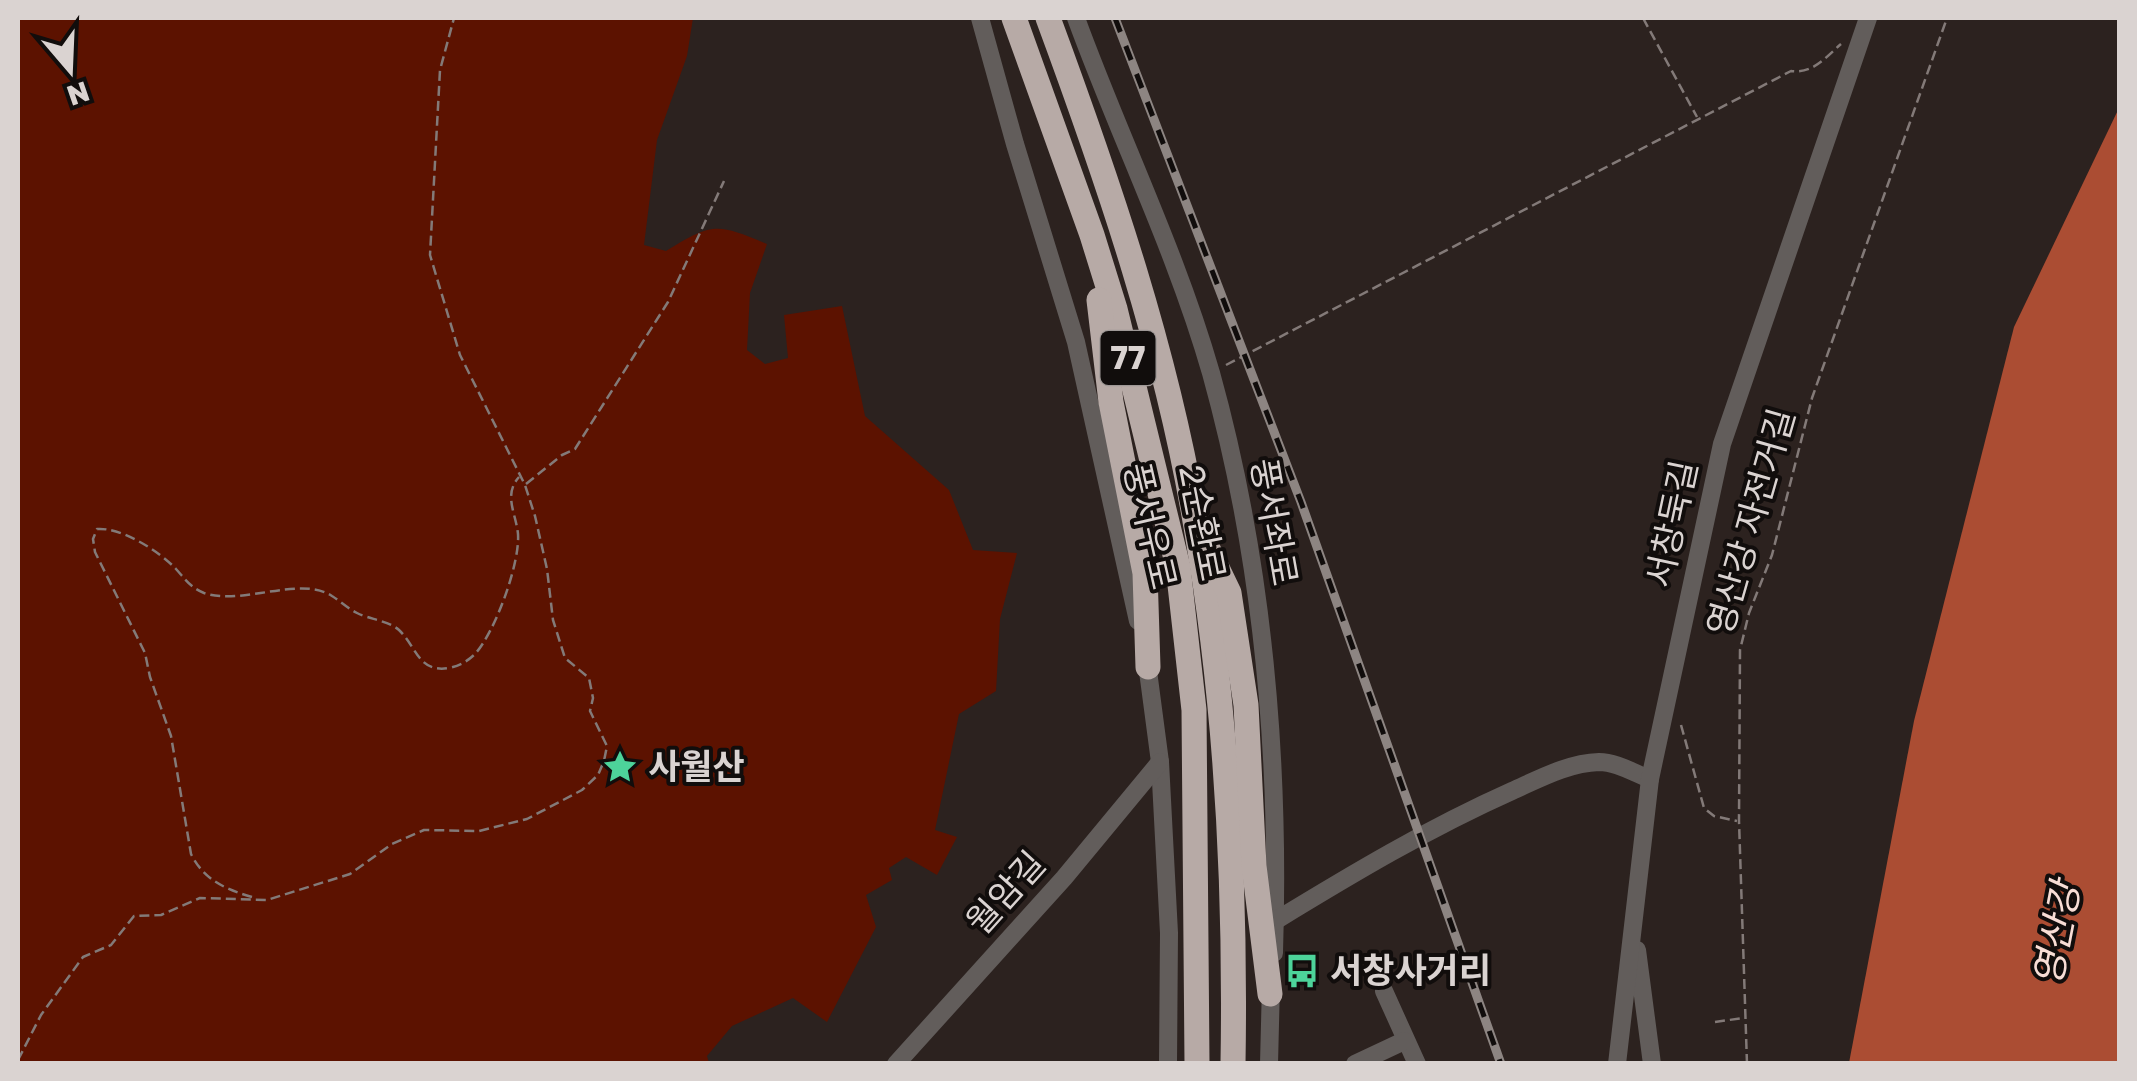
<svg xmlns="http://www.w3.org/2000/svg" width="2137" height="1081" font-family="'Golos Text','Noto Sans KR',sans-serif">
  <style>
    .green { fill: #5c1200 }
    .water { fill: #ab4d33 }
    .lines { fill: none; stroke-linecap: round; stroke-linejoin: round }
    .path { stroke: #837a78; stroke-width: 2.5; stroke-dasharray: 10 5; stroke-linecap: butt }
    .minor { stroke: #625d5b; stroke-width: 18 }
    .highway { stroke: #b7aaa6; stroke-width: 25 }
    .rail-casing { stroke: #8d8582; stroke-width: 9 }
    .rail { stroke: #110d0c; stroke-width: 5; stroke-dasharray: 15; stroke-linecap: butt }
    .labels { text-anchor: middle; stroke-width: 8; stroke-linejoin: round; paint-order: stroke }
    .shield { fill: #110d0c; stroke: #9e9896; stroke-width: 2.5 }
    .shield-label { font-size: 32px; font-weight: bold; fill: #dad3d1 }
    .street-label { font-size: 35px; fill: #dad3d1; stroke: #110d0c }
    .poi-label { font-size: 35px; font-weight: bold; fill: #dad3d1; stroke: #110d0c; text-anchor: start }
    .water-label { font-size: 38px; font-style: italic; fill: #f8ddd5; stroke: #110d0c }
  </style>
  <rect width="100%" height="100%" fill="#2c221f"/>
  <path class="green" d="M 18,18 L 693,18 L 687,56 L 657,140 L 644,245 L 666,251 C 713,222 717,223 767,244 L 750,293 L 747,350 L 765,364 L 788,358 L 784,315 L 842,306 L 865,416 L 949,490 L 973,550 L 1017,553 L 1000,619 L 996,691 L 959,714 L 935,830 L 957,837 L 937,875 L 906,857 L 889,868 L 892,880 L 866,895 L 876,927 L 827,1022 L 793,998 L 732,1026 L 707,1056 L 709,1063 L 18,1063 Z"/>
  <polygon class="water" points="2119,108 2119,1063 1849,1063 1914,721 2014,327"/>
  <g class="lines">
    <g class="path">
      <polyline points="1643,18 1697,117"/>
      <path d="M 1226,365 L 1791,71 C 1813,74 1826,57 1841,44"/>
      <polyline points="526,484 562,455 575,449 668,302 724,181"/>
      <polyline points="1681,725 1704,808 1714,816 1737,821"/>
      <path d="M 252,897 C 225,889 204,880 191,854 L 171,736 L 150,677 L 145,653 L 95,552 L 93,539 L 97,529 C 121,527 159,551 176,569 C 185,579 191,588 204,593 C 243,606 300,575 332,596 C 340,601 347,608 357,613 C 369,619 389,621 399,630 C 417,647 418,673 449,668 C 459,666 468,661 475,654 C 495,632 520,564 518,534 C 516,513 503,495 519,477"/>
      <polyline points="1715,1022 1743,1018"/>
      <polyline points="18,1060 41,1015 83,957 111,945 134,916 161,915 200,898 267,900 350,874 392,844 424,830 479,831 527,819 582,790 598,775 604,761 607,746 590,711 593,698 589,678 565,658 553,620 547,569 535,516 525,485 460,355 430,255 440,70 454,18"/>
      <polyline points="1747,1064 1739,821 1740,650 1749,613 1772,555 1812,398 1947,18"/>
    </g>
    <g class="minor">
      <polyline points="980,18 1015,144 1076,342 1138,621"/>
      <path d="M 1076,18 C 1119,136 1176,251 1211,373 C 1263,560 1280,760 1274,953"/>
      <polyline points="1146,656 1160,762 1169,933 1168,1064"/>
      <path d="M 1275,921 C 1352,874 1429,828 1512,791 C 1539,779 1568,763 1599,762 C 1616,762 1634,773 1650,779"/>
      <polyline points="1637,950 1652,1064"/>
      <polyline points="1384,991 1417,1064"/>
      <polyline points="896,1064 1064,878 1160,762"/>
      <polyline points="1269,1064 1271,984"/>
      <polyline points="1355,1064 1404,1041"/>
      <polyline points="1617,1064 1650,779 1722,444 1868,18"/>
    </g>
    <g class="highway">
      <polyline points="1014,18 1092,235 1115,309 1178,567 1194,710 1197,1064"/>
      <path d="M 1048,18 C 1109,183 1167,352 1196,527 C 1227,705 1236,883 1233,1064"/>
      <polyline points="1099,300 1111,402 1145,573 1148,667"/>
      <polyline points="1207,547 1229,593 1246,705 1254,866 1270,994"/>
    </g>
    <g class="rail-casing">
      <polyline id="rail" points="1115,18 1301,502 1501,1064"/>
    </g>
    <use href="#rail" class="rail"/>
  </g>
  <defs>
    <g id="sight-bare" transform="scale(2.7)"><path d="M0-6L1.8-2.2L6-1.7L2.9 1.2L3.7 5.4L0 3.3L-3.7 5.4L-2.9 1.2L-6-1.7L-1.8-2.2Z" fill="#4dd39a" stroke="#110d0c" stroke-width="2.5" paint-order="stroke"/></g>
    <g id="bus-bare" transform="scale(2.7)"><path d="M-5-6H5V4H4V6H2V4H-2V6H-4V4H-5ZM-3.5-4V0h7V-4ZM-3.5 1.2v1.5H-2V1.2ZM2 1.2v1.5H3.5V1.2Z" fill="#4dd39a" stroke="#110d0c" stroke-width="2.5" paint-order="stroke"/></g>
  </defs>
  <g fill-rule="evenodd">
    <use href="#sight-bare" x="620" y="767"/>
    <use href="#bus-bare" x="1302" y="971"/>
  </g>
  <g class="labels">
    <rect class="shield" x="1100.5" y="331" width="55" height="54" rx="8"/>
    <g class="shield-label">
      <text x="1128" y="369">77</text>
    </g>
    <g class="street-label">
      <text transform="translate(1274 522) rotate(80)" y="12">풍서좌로</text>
      <text transform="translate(1751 522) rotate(-74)" y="12">영산강 자전거길</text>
      <text transform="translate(1202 523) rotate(79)" y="12">2순환로</text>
      <text transform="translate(1672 524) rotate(-78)" y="12">서창둑길</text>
      <text transform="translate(1150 526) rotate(77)" y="12">풍서우로</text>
      <text transform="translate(1006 893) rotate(-48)" y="12">월암길</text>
    </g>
    <g class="poi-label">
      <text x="648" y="779">사월산</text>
      <text x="1330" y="983">서창사거리</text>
    </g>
    <g class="water-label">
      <text transform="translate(2057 934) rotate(-79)" y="13">영산강</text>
    </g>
  </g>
  <rect width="2137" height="1081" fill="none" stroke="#dad3d1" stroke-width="40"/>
  <g transform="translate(70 70) rotate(161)" stroke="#110d0c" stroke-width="8" paint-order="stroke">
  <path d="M0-8L18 38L0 25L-18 38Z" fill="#dad3d1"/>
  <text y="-15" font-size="28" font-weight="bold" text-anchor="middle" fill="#dad3d1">N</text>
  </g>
</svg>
